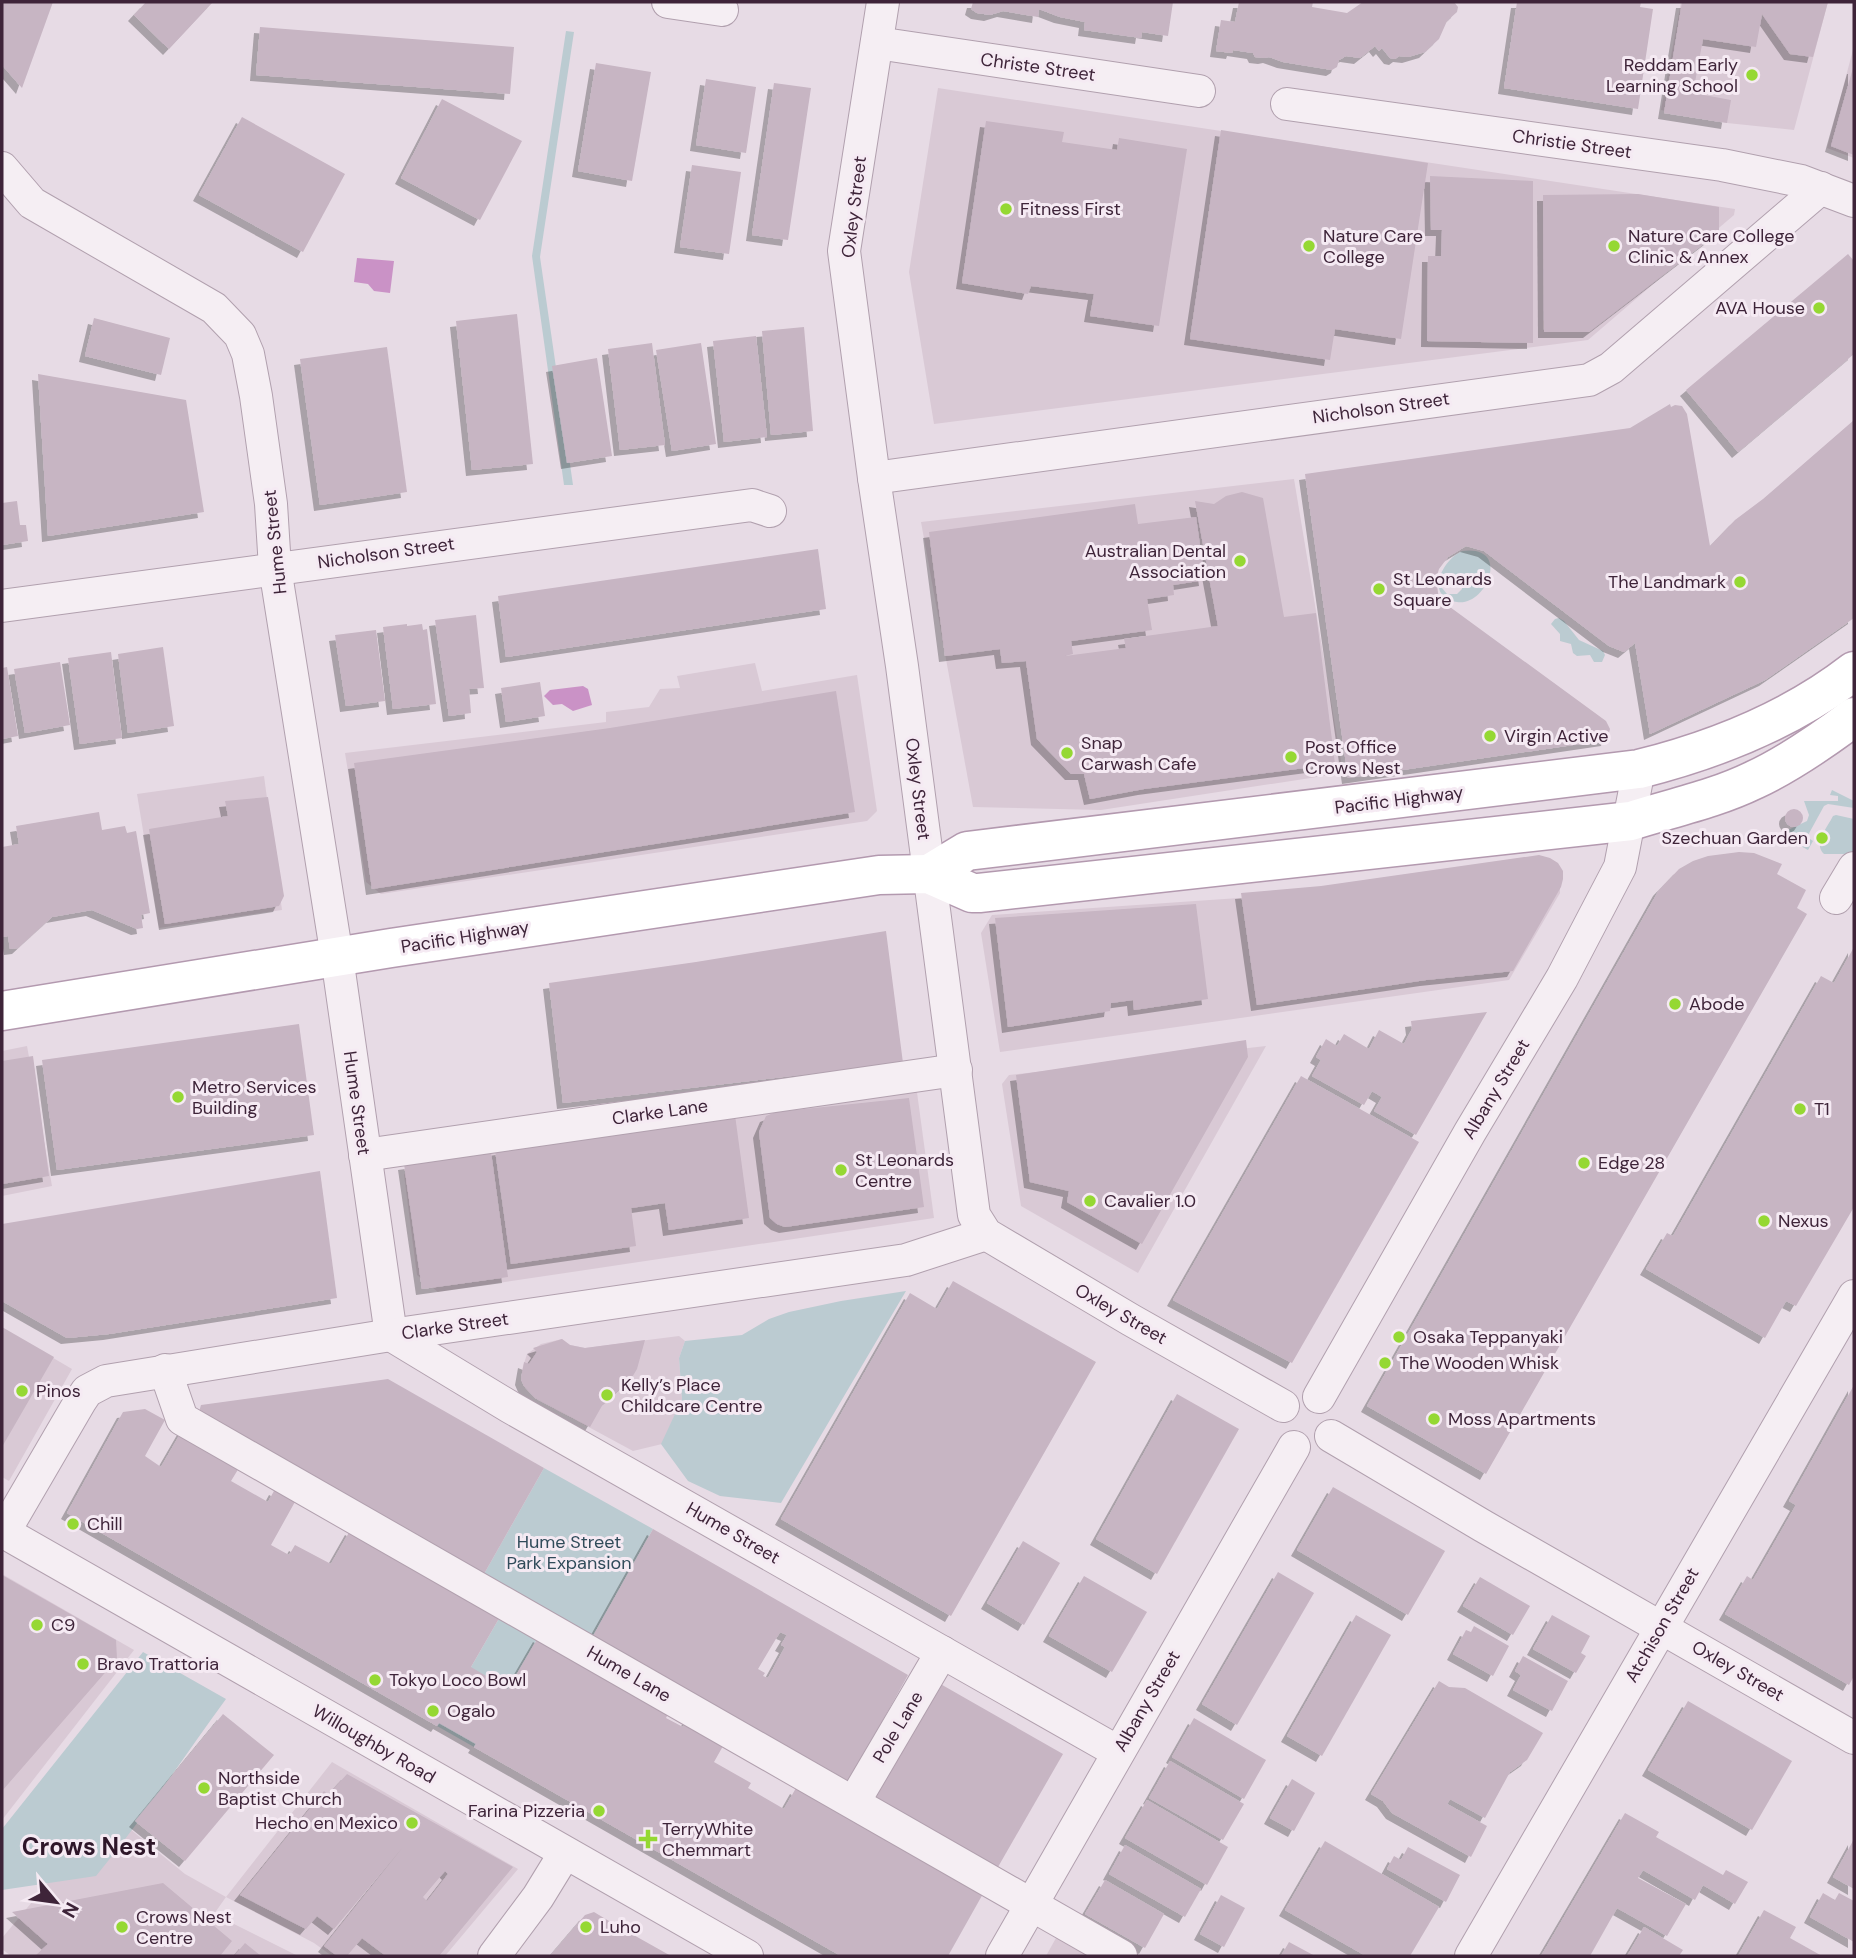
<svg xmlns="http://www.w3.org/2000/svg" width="1856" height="1958" font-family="'DM Sans',sans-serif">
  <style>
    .built { fill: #d9c9d5 }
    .green { fill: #bbcbd1; fill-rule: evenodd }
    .water { fill: #ca92c6 }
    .building { fill: #c7b5c3; fill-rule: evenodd; filter: url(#shadow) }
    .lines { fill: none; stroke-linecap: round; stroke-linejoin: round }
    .minor-casing { stroke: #b1a0ae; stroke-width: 34 }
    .major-casing { stroke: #b399af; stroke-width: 41 }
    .minor { stroke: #f5eef3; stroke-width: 32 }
    .major { stroke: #fff; stroke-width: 38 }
    .poi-dot { fill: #95d833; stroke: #f5eaf3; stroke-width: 2.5 }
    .labels { text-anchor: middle; stroke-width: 6; stroke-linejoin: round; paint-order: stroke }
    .poi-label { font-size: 18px; fill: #3e2439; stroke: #f5eaf3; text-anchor: start }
    .street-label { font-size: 18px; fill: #3e2439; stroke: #f5eaf3 }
    .park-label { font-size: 18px; fill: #304b5a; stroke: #f5eaf3 }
    .district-label { font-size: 24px; font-weight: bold; fill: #2e1629; stroke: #f5eaf3 }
  </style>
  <defs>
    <filter id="shadow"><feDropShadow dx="-6" dy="6" stdDeviation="0" flood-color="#0004"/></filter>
  </defs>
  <rect width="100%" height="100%" fill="#e7dbe5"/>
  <g class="built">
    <polygon points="1681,2 1828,2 1794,130 1727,123 1661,110"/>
    <polygon points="1854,46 1854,158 1827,148"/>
    <polygon points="938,88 1735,209 1734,215 1588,340 934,424 909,272"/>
    <polygon points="1294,479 1343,773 1101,810 973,807 921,522"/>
    <polygon points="755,663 762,691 857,675 877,811 867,821 381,894 366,882 345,753 606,722 606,712 649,707 660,689 680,688 677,676"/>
    <polygon points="264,776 282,910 159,928 137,794"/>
    <polygon points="1560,876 1560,893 1509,980 1000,1052 981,933 992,915"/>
    <polygon points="27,1046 52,1186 2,1196 2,1051"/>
    <polygon points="1266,1046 1138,1273 1021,1206 1002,1084 1009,1075"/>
    <polygon points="916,1085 934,1218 438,1292 417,1275 404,1175 413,1160"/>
    <polygon points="2,1328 72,1369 9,1481 2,1477"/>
    <polygon points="679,1336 685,1341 679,1358 682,1399 662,1444 633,1451 535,1398 524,1386 522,1370 527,1354 541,1344 562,1339 570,1345 585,1348"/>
    <polygon points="2,1574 134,1650 2,1820"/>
    <polygon points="332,1762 518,1869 445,1956 332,1956 314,1943 226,1897 214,1914 298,1956 11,1956 2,1949 2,1938 108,1811 185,1874 226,1897"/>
    <polygon points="1056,1938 1088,1956 1046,1956"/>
  </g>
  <g class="green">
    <polygon points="566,31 574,32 540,257 573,485 564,485 532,256"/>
    <path d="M 1462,551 C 1512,544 1487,607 1457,602 C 1425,597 1441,561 1462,551 ZM 1449,575 L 1456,575 L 1462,582 L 1462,589 L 1457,594 L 1447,594 L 1442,588 L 1443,579 Z"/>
    <polygon points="1559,618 1564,621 1579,640 1603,651 1605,655 1602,662 1594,662 1590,655 1577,656 1573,653 1571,644 1560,641 1560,634 1551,624 1555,619"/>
    <polygon points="1832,790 1854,801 1854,808 1828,804 1824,806 1807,837 1813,841 1808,850 1795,843 1788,830 1807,821 1809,815 1804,801 1838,801 1838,796 1830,795"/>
    <path d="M 1836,815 L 1854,819 L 1854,854 L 1824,854 C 1813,843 1827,828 1833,816 Z"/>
    <polygon points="906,1291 781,1503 720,1496 688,1481 661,1444 682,1399 679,1358 685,1341 742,1335 769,1319 789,1312 841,1301"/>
    <polygon points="544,1468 653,1529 593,1636 484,1574"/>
    <polygon points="501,1615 539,1636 474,1747 437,1726"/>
    <path d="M 143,1652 L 226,1699 C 183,1758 142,1820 96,1876 L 2,1890 L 2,1829 Z"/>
  </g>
  <g class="water">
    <polygon points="357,258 394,261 390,293 374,291 368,284 354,282"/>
    <polygon points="583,686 588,689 592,705 573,711 562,704 553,705 544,696 550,690"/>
  </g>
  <g class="building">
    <polygon points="2,2 53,2 22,88 2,65"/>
    <polygon points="146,2 213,2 169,49 134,15"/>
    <polygon points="973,2 1173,2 1168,36 1142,32 1141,38 1084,30 1085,22 1060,17 1039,9 1038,17 1003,11 990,15 977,13 971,9"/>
    <polygon points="1239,2 1313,2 1312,7 1347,13 1363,2 1454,2 1458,7 1457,12 1447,21 1439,39 1425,52 1408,57 1399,56 1395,59 1390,58 1382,48 1379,51 1375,46 1360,58 1346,56 1339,60 1337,67 1332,70 1283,62 1269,57 1264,58 1255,57 1253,53 1233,50 1232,53 1216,51 1221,20 1235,22"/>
    <polygon points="1517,2 1641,2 1640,7 1653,9 1638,109 1504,88"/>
    <polygon points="1682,2 1828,2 1813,57 1790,54 1762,14 1756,47 1703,39 1693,93 1731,100 1727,123 1664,113"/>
    <polygon points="260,27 514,47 510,94 256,75"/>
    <polygon points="596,63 651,72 632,181 578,171"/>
    <polygon points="1853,68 1854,68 1854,155 1831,146"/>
    <polygon points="706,79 756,87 746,153 696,145"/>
    <polygon points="774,83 811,88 788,240 752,235"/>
    <polygon points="442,99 522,141 480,220 401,178"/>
    <polygon points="242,117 345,174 303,252 199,195"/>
    <polygon points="986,121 1064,132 1062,142 1117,150 1119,138 1187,149 1159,326 1090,316 1094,294 1031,286 1028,294 962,283"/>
    <polygon points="1221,130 1428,163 1401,339 1335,329 1330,360 1190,339"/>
    <polygon points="692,165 741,172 729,254 680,247"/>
    <polygon points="1430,176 1533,181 1533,343 1427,341 1428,256 1441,256 1442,230 1431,230"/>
    <polygon points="1638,194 1719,207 1719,232 1589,332 1544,332 1543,195"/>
    <polygon points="1848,254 1854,261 1854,354 1738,452 1686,390"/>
    <polygon points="517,314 533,464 472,470 456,321"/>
    <polygon points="94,318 170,338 161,375 85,356"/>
    <polygon points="804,327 813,431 771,435 762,331"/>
    <polygon points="756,336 767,437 724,442 713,341"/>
    <polygon points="652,343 665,445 620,450 608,349"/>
    <polygon points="701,343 716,444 672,451 656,350"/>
    <polygon points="387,347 407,492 320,505 300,359"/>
    <polygon points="597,358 612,456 567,463 552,366"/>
    <polygon points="38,374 186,400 204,512 48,536"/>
    <polygon points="1670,404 1671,407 1675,405 1682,406 1687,414 1710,546 1735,520 1763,499 1854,420 1854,618 1765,680 1650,734 1635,643 1624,652 1609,646 1484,551 1466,546 1448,557 1439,569 1436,579 1439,599 1606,721 1610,729 1607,740 1348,778 1305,474 1630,428"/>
    <polygon points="1242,492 1263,498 1284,617 1316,613 1335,764 1144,789 1090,799 1084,774 1071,774 1037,739 1026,661 1002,663 1000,649 945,656 929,532 1135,504 1138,524 1196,517 1205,580 1173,585 1174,595 1147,599 1152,630 1071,641 1073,654 1065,656 1126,648 1124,639 1218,626 1195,501 1214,504 1226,496"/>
    <polygon points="17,501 20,525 26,525 28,541 2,545 2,503"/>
    <polygon points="818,549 826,609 506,657 498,596"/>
    <polygon points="476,615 484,688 469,689 471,713 449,716 435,620"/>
    <polygon points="407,624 407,626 422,624 423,630 427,629 436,704 393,709 383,627"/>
    <polygon points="376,630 385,701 346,706 335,635"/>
    <polygon points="163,647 174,726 128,733 118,654"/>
    <polygon points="111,652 122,738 80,744 68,658"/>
    <polygon points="60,662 70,725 25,733 14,669"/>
    <polygon points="7,667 18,736 2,739 2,668"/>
    <polygon points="540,682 545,716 506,722 501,688"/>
    <polygon points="836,691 855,812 372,889 354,763 610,728"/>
    <polygon points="268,797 284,896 279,906 165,924 149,829 228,816 225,801"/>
    <circle cx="1794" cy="818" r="9"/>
    <polygon points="99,812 102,830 125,826 127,833 136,831 150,913 141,915 143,928 137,929 92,910 52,917 18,948 10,949 8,936 2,937 2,847 19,844 16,826"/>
    <polygon points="1739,852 1754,853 1782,864 1777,874 1806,890 1797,908 1807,914 1486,1474 1367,1406 1659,890 1679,869 1693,861 1708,856"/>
    <polygon points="1539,855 1550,858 1558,863 1563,871 1563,879 1561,887 1513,971 1426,980 1257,1005 1241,893 1321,886"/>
    <polygon points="1196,904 1208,999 1134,1010 1133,1000 1111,1003 1110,1011 1008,1027 995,918"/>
    <polygon points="886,931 903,1063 563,1103 549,983 696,962"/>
    <polygon points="1854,947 1854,1207 1796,1306 1786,1301 1765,1338 1646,1269 1667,1233 1673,1236 1821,976 1834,983"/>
    <polygon points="1487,1012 1416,1135 1374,1111 1382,1097 1372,1091 1364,1105 1312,1076 1321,1060 1316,1057 1326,1039 1337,1046 1344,1034 1369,1049 1379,1030 1404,1044 1412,1029 1411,1021"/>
    <polygon points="299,1024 314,1135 57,1170 42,1060"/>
    <polygon points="1246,1040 1248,1057 1142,1244 1067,1202 1069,1191 1030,1182 1016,1075"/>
    <polygon points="33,1056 49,1176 2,1184 2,1061"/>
    <polygon points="1301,1076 1419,1142 1292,1363 1173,1300"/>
    <polygon points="909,1098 924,1207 785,1227 777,1224 770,1218 759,1132 766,1116 776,1112"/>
    <polygon points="735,1115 749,1218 669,1230 665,1203 631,1208 636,1246 511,1264 495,1150"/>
    <polygon points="491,1152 508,1277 422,1289 404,1164"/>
    <polygon points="320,1171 337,1298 109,1334 67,1338 2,1301 2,1224"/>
    <polygon points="953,1281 1096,1362 951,1616 781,1519 910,1293 937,1309"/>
    <polygon points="2,1327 54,1357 2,1447"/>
    <polygon points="562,1339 570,1345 585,1348 645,1340 637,1369 631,1379 603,1404 590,1427 535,1398 524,1386 521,1379 524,1362 529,1364 537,1352 533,1348"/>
    <polygon points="388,1379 544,1468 484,1574 199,1412 201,1405"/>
    <polygon points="1854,1385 1854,1676 1849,1685 1725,1614 1747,1576 1753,1580 1796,1505 1789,1501"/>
    <polygon points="1177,1394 1239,1429 1157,1574 1096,1539"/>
    <polygon points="145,1409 165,1420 145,1456 161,1467 183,1429 242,1463 231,1481 268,1502 275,1489 296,1500 271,1545 289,1555 295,1545 331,1564 351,1529 501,1615 471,1667 508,1689 539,1636 670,1710 666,1718 683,1727 689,1717 727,1739 714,1762 751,1783 748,1788 784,1809 796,1788 984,1892 948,1956 841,1956 474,1747 476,1744 439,1723 437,1726 67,1513 123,1412"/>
    <polygon points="1333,1487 1445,1551 1408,1615 1297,1550"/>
    <path d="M 653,1529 L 908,1675 L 849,1781 L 593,1636 ZM 780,1632 L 787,1635 L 781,1645 L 785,1647 L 768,1678 L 763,1676 L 765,1673 L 758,1669 Z"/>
    <polygon points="1023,1541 1060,1563 1024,1625 987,1603"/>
    <polygon points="1278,1572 1314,1593 1237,1725 1202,1704"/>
    <polygon points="2,1575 116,1640 117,1659 2,1791"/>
    <polygon points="1084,1576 1147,1612 1112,1672 1049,1636"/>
    <polygon points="1480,1577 1530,1606 1513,1635 1463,1606"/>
    <polygon points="1356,1615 1391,1635 1322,1756 1287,1736"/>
    <polygon points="1552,1615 1590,1636 1581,1653 1586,1656 1576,1673 1533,1649"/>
    <polygon points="1474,1626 1509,1646 1493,1676 1453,1654 1466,1630 1471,1632"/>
    <polygon points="1523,1656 1568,1681 1552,1711 1513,1690 1521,1675 1515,1671"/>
    <polygon points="1439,1681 1449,1687 1465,1688 1543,1733 1527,1760 1510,1772 1485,1818 1450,1799 1447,1804 1487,1826 1471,1857 1392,1813 1383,1801 1371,1794"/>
    <polygon points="937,1682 1063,1754 998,1867 872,1795"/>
    <polygon points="1688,1701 1792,1761 1752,1830 1648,1770"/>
    <polygon points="223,1714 274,1755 185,1861 135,1821"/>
    <polygon points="1194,1718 1266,1760 1244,1799 1172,1757"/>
    <polygon points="1170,1761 1244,1804 1223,1840 1149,1798"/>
    <path d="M 347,1774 L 513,1867 L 439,1956 L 386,1956 L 362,1938 L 347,1956 L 337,1956 L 324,1946 L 403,1847 L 334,1929 L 317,1916 L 306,1929 L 240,1895 L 324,1791 L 328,1795 ZM 445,1871 L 448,1874 L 427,1901 L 423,1897 Z"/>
    <polygon points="1292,1779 1315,1793 1294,1831 1270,1818"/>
    <polygon points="1147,1800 1228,1847 1207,1885 1125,1838"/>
    <polygon points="1625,1813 1659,1832 1656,1837 1723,1875 1726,1870 1748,1882 1735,1904 1703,1885 1695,1900 1643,1870 1638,1878 1686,1904 1667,1936 1617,1908 1590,1956 1541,1956"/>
    <polygon points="1854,1839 1854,1889 1833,1877"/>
    <polygon points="1325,1841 1439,1907 1410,1956 1366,1956 1285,1910"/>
    <polygon points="1125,1845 1201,1889 1185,1917 1109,1874"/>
    <polygon points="1408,1847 1460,1875 1446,1902 1387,1869 1394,1856 1401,1860"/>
    <polygon points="1105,1880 1164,1914 1145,1948 1085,1914"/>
    <polygon points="163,1883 232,1941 220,1956 35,1956 48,1944 12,1912"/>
    <polygon points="1823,1893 1835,1900 1839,1893 1854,1901 1854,1942 1810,1917"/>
    <polygon points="1221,1895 1245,1908 1224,1947 1200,1934"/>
    <polygon points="1764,1910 1796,1927 1790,1938 1822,1956 1738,1956"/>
    <polygon points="594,1912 614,1924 671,1956 550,1956 585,1915"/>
    <polygon points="1644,1927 1683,1950 1679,1956 1627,1956"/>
    <polygon points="1289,1942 1315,1956 1281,1956"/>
    <polygon points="245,1943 261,1956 234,1956"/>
  </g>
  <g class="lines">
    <g class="minor-casing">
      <g id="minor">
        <polyline points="668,2 722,10"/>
        <polyline points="883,2 844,251 874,478 902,666 974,1215 986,1234 1131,1320 1283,1406"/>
        <polyline points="877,43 1199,91"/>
        <polyline points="1287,104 1722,165 1801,181 1854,201"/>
        <polyline points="2,168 32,203 214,308 240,335 248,354 256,396 271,504 275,568 337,957 391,1335"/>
        <polyline points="874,478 1589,380 1611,368 1821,188"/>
        <polyline points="2,606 752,505 770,511"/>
        <polyline points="1836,898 1854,868"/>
        <polyline points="365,1155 956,1070"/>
        <polyline points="391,1335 510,1407 1118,1752"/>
        <polyline points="165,1370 182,1419 1121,1956"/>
        <polyline points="1319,1397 1470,1132 1562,978 1620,867 1639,769"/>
        <polyline points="1331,1436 1483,1526 1854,1738"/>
        <polyline points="2,1531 747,1956"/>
        <polyline points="4,1532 81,1400 87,1391 106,1381 391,1335 906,1260 986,1234"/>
        <polyline points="854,1802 942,1652"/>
        <polyline points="494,1956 538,1897 565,1853"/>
        <polyline points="1002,1956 1294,1447"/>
        <polyline points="1471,1956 1854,1296"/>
      </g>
    </g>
    <g class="major-casing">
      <g id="major">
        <path d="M 929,874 L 967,851 L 1639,769 C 1715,750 1792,719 1854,671"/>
        <path d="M 2,1011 L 391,948 L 879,875 L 929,874 L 972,893 L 979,893 L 1631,821 C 1672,808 1715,799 1754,780 C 1789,764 1823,740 1854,717"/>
      </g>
    </g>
    <use href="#minor" class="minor"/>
    <use href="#major" class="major"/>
  </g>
  <g class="poi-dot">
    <circle cx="1752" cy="75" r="7"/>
    <circle cx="1006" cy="209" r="7"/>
    <circle cx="1309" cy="246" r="7"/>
    <circle cx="1614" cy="246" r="7"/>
    <circle cx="1819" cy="308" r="7"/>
    <circle cx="1240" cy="561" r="7"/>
    <circle cx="1740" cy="582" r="7"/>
    <circle cx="1379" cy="589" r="7"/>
    <circle cx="1490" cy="736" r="7"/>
    <circle cx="1067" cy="753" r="7"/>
    <circle cx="1291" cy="757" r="7"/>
    <circle cx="1822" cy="838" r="7"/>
    <circle cx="1675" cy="1004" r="7"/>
    <circle cx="178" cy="1097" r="7"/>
    <circle cx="1800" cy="1109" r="7"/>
    <circle cx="1584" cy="1163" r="7"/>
    <circle cx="841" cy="1170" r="7"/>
    <circle cx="1090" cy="1201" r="7"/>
    <circle cx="1764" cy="1221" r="7"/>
    <circle cx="1399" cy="1337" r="7"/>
    <circle cx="1385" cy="1363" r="7"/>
    <circle cx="22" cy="1391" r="7"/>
    <circle cx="607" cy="1395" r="7"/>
    <circle cx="1434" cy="1419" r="7"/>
    <circle cx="73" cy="1524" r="7"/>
    <circle cx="37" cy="1625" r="7"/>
    <circle cx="83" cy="1664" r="7"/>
    <circle cx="375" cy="1680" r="7"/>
    <circle cx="433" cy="1711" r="7"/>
    <circle cx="204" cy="1788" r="7"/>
    <circle cx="599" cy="1811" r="7"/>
    <circle cx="412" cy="1823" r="7"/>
    <path d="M644.5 1828.5h7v7h7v7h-7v7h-7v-7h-7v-7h7z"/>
    <circle cx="122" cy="1927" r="7"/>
    <circle cx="586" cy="1927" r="7"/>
  </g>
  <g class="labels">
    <g class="poi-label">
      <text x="1738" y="71" text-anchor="end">Reddam Early<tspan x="1738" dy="21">Learning School</tspan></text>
      <text x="1020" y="215">Fitness First</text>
      <text x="1323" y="242">Nature Care<tspan x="1323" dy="21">College</tspan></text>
      <text x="1628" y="242">Nature Care College<tspan x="1628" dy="21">Clinic &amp; Annex</tspan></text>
      <text x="1805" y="314" text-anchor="end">AVA House</text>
      <text x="1226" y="557" text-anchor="end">Australian Dental<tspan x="1226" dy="21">Association</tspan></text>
      <text x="1393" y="585">St Leonards<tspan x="1393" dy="21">Square</tspan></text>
      <text x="1726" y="588" text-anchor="end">The Landmark</text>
      <text x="1504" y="742">Virgin Active</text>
      <text x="1081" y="749">Snap<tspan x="1081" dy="21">Carwash Cafe</tspan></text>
      <text x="1305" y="753">Post Office<tspan x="1305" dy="21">Crows Nest</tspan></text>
      <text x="1808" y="844" text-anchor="end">Szechuan Garden</text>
      <text x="1689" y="1010">Abode</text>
      <text x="192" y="1093">Metro Services<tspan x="192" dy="21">Building</tspan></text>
      <text x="1814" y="1115">T1</text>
      <text x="855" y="1166">St Leonards<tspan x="855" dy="21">Centre</tspan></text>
      <text x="1598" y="1169">Edge 28</text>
      <text x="1104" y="1207">Cavalier 1.0</text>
      <text x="1778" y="1227">Nexus</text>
      <text x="1413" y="1343">Osaka Teppanyaki</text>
      <text x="1399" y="1369">The Wooden Whisk</text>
      <text x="621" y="1391">Kelly’s Place<tspan x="621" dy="21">Childcare Centre</tspan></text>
      <text x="36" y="1397">Pinos</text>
      <text x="1448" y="1425">Moss Apartments</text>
      <text x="87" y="1530">Chill</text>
      <text x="51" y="1631">C9</text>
      <text x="97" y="1670">Bravo Trattoria</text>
      <text x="389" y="1686">Tokyo Loco Bowl</text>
      <text x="447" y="1717">Ogalo</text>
      <text x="218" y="1784">Northside<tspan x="218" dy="21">Baptist Church</tspan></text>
      <text x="585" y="1817" text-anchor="end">Farina Pizzeria</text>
      <text x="398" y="1829" text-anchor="end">Hecho en Mexico</text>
      <text x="662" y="1835">TerryWhite<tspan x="662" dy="21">Chemmart</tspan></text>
      <text x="136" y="1923">Crows Nest<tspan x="136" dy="21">Centre</tspan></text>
      <text x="600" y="1933">Luho</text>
    </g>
    <g class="street-label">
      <text transform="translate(1038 67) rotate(8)" y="6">Christe Street</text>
      <text transform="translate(1572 144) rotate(8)" y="6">Christie Street</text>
      <text transform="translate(854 207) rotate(-83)" y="6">Oxley Street</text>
      <text transform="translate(1381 408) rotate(-8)" y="6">Nicholson Street</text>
      <text transform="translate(275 542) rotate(-96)" y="6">Hume Street</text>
      <text transform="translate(386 553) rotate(-8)" y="6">Nicholson Street</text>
      <text transform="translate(918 789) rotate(83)" y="6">Oxley Street</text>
      <text transform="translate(1399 800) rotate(-7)" y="6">Pacific Highway</text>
      <text transform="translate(465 937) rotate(-9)" y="6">Pacific Highway</text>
      <text transform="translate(1496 1089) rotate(-59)" y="6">Albany Street</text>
      <text transform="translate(357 1103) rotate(82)" y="6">Hume Street</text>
      <text transform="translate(660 1112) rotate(-8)" y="6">Clarke Lane</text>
      <text transform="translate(1121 1314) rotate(30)" y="6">Oxley Street</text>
      <text transform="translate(455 1326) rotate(-8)" y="6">Clarke Street</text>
      <text transform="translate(733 1533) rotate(30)" y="6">Hume Street</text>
      <text transform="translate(1662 1625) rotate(-60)" y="6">Atchison Street</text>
      <text transform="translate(1738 1671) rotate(30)" y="6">Oxley Street</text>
      <text transform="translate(629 1674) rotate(30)" y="6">Hume Lane</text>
      <text transform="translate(1147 1701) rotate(-60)" y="6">Albany Street</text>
      <text transform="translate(898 1727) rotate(-59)" y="6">Pole Lane</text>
      <text transform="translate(374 1744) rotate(30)" y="6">Willoughby Road</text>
    </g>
    <g class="park-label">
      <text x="569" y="1548">Hume Street<tspan x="569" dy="21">Park Expansion</tspan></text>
    </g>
    <g class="district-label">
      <text x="89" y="1855">Crows Nest</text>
    </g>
  </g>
  <rect width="1856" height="1958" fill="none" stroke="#3e2439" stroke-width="7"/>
  <g transform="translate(56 1902) rotate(119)" stroke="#f5eaf3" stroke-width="5" paint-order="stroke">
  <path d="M0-5L12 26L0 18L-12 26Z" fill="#3e2439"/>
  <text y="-10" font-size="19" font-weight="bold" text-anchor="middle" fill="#3e2439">N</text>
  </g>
</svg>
